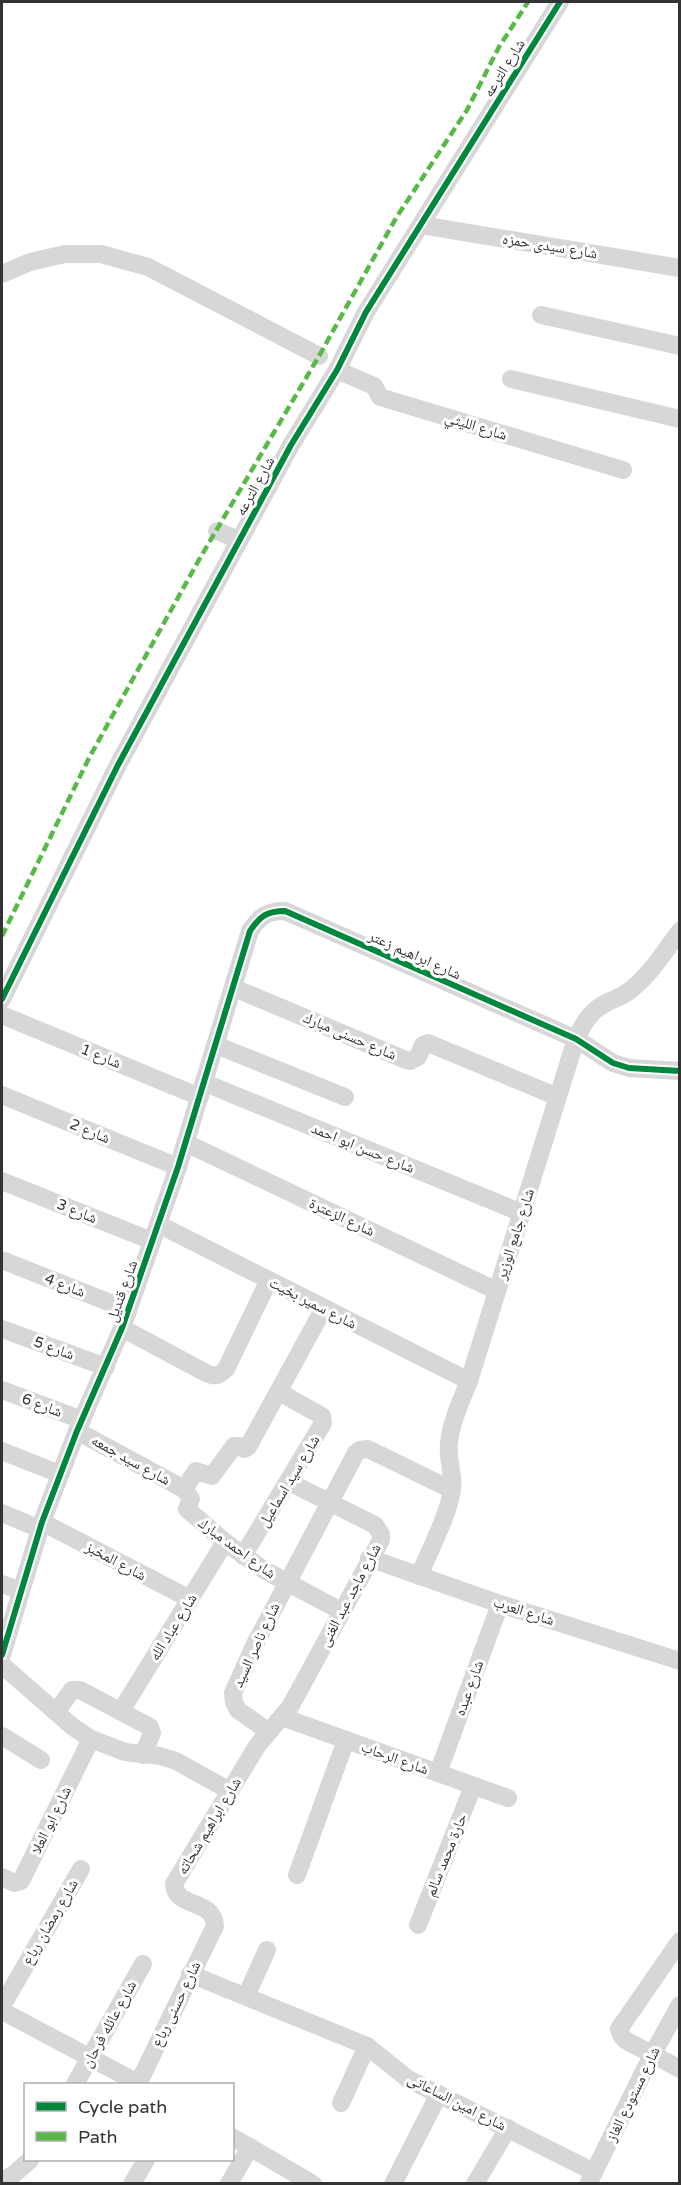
<svg xmlns="http://www.w3.org/2000/svg" width="681" height="2185" font-family="'Varela Round','Noto Naskh Arabic',sans-serif">
  <style>
    .lines { fill: none; stroke-linecap: round; stroke-linejoin: round }
    .minor { stroke: #d7d7d7; stroke-width: 18 }
    .quiet { stroke: #58b947; stroke-width: 4.5; stroke-dasharray: 9 4.5; stroke-linecap: butt }
    .cycleway-casing { stroke: #fff; stroke-width: 10 }
    .cycleway { stroke: #00873e; stroke-width: 6 }
    .labels { text-anchor: middle; stroke-width: 6; stroke-linejoin: round; paint-order: stroke }
    .street-label { font-size: 15px; fill: #333; stroke: #fff }
  </style>
  <rect width="100%" height="100%" fill="#fff"/>
  <g class="lines">
    <g class="minor">
      <polyline points="421,225 680,268"/>
      <polyline points="2,274 30,262 65,254 101,254 148,267 319,356"/>
      <polyline points="541,315 680,346"/>
      <polyline points="337,370 374,386 380,397 623,470"/>
      <polyline points="511,379 680,419"/>
      <polyline points="217,531 239,540"/>
      <polyline points="234,988 406,1060 410,1061 418,1057 423,1045 428,1043 558,1097"/>
      <polyline points="2,999 118,765 291,445 337,370 366,312 560,2"/>
      <polyline points="2,1015 200,1097"/>
      <polyline points="216,1045 345,1097"/>
      <polyline points="205,1083 522,1213"/>
      <polyline points="2,1095 178,1167"/>
      <polyline points="186,1143 497,1291"/>
      <polyline points="2,1181 152,1241"/>
      <polyline points="158,1224 469,1381"/>
      <polyline points="2,1260 128,1310"/>
      <polyline points="324,1308 248,1447 244,1449 239,1446 234,1446 212,1476 196,1471 184,1489 191,1499 187,1509 225,1542 264,1570 341,1611"/>
      <path d="M 122,1328 L 206,1373 C 215,1377 219,1376 226,1369 L 269,1280"/>
      <polyline points="2,1329 106,1367"/>
      <polyline points="2,1390 82,1420"/>
      <polyline points="77,1431 184,1489"/>
      <polyline points="2,1451 60,1474"/>
      <polyline points="2,1513 40,1529"/>
      <polyline points="42,1522 190,1599"/>
      <polyline points="243,1556 323,1423 322,1416 279,1392"/>
      <polyline points="369,1558 500,1604 680,1661"/>
      <path d="M 419,1576 C 429,1552 449,1514 452,1489 C 454,1474 447,1459 449,1443 C 451,1422 461,1401 469,1381 L 576,1039 C 584,1022 591,1010 608,1002 C 614,999 620,997 625,994 C 648,979 664,952 680,931"/>
      <polyline points="2,1584 21,1591"/>
      <path d="M 2,1655 L 42,1522 L 77,1431 L 122,1328 L 178,1167 L 250,931 C 260,916 267,911 285,911 L 576,1039 L 613,1063 L 629,1068 L 680,1071"/>
      <polyline points="2,1665 73,1727 91,1739 125,1752 160,1756 176,1761 230,1791"/>
      <polyline points="57,1711 72,1690 80,1690 150,1727 152,1733 143,1755"/>
      <polyline points="121,1711 225,1542"/>
      <polyline points="282,1717 508,1798"/>
      <polyline points="269,1732 238,1710 234,1702 233,1693 255,1644 356,1453 360,1450 368,1449 452,1490"/>
      <polyline points="2,1736 41,1760"/>
      <polyline points="438,1773 500,1604"/>
      <polyline points="297,1875 346,1740"/>
      <polyline points="2,1877 14,1883 21,1881 91,1739"/>
      <polyline points="418,1925 473,1786"/>
      <polyline points="680,1941 619,2029 621,2035 625,2040 680,2069"/>
      <polyline points="190,1974 367,2046 408,2079 594,2172"/>
      <polyline points="246,1996 267,1950"/>
      <polyline points="2,2006 81,1869"/>
      <polyline points="2,2011 140,2084"/>
      <polyline points="75,2084 143,1964"/>
      <path d="M 138,2084 L 215,1926 C 214,1898 175,1909 174,1884 L 257,1746 L 290,1707 L 381,1540 L 381,1534 L 375,1525 L 289,1482"/>
      <polyline points="341,2103 367,2046"/>
      <polyline points="232,2137 313,2184"/>
      <polyline points="2,2181 13,2175 30,2160"/>
      <polyline points="589,2182 652,2055 680,2005"/>
      <polyline points="132,2184 146,2160"/>
      <polyline points="229,2184 250,2147"/>
      <polyline points="393,2184 439,2094"/>
      <polyline points="475,2184 508,2128"/>
    </g>
    <polyline class="quiet" points="2,936 89,758 200,558 319,356 396,218 467,110 499,47 528,2"/>
    <g class="cycleway-casing">
      <g id="cycleway">
        <polyline points="2,999 118,765 291,445 337,370 366,312 560,2"/>
        <path d="M 2,1655 L 42,1522 L 77,1431 L 122,1328 L 178,1167 L 250,931 C 260,916 267,911 285,911 L 576,1039 L 613,1063 L 629,1068 L 680,1071"/>
      </g>
    </g>
    <use href="#cycleway" class="cycleway"/>
  </g>
  <g class="labels">
    <g class="street-label">
      <text transform="translate(504 68) rotate(-58)" y="5">شارع الترعه</text>
      <text transform="translate(550 246) rotate(9)" y="5">شارع سيدى حمزه</text>
      <text transform="translate(476 426) rotate(17)" y="5">شارع الليثي</text>
      <text transform="translate(255 486) rotate(-61)" y="5">شارع الترعه</text>
      <text transform="translate(415 955) rotate(24)" y="5">شارع ابراهيم زعتر</text>
      <text transform="translate(350 1036) rotate(23)" y="5">شارع حسنى مبارك</text>
      <text transform="translate(101 1056) rotate(22)" y="5">شارع 1</text>
      <text transform="translate(90 1131) rotate(22)" y="5">شارع 2</text>
      <text transform="translate(363 1148) rotate(22)" y="5">شارع حسن ابو احمد</text>
      <text transform="translate(77 1211) rotate(22)" y="5">شارع 3</text>
      <text transform="translate(342 1217) rotate(25)" y="5">شارع الزعترة</text>
      <text transform="translate(515 1234) rotate(-72)" y="5">شارع جامع الوزير</text>
      <text transform="translate(65 1285) rotate(21)" y="5">شارع 4</text>
      <text transform="translate(122 1291) rotate(-70)" y="5">شارع قنديل</text>
      <text transform="translate(313 1303) rotate(27)" y="5">شارع سمير بخيت</text>
      <text transform="translate(54 1348) rotate(20)" y="5">شارع 5</text>
      <text transform="translate(42 1405) rotate(21)" y="5">شارع 6</text>
      <text transform="translate(131 1460) rotate(29)" y="5">شارع سيد جمعه</text>
      <text transform="translate(289 1481) rotate(-59)" y="5">شارع سيد اسماعيل</text>
      <text transform="translate(237 1548) rotate(36)" y="5">شارع احمد مبارك</text>
      <text transform="translate(116 1561) rotate(28)" y="5">شارع المخبز</text>
      <text transform="translate(350 1595) rotate(-62)" y="5">شارع ماجد عبد الغنى</text>
      <text transform="translate(524 1611) rotate(18)" y="5">شارع العرب</text>
      <text transform="translate(173 1627) rotate(-58)" y="5">شارع عباد الله</text>
      <text transform="translate(256 1645) rotate(-65)" y="5">شارع ناصر السيد</text>
      <text transform="translate(469 1688) rotate(-70)" y="5">شارع عبده</text>
      <text transform="translate(395 1758) rotate(20)" y="5">شارع الرحاب</text>
      <text transform="translate(51 1820) rotate(-64)" y="5">شارع ابو العلا</text>
      <text transform="translate(209 1826) rotate(-59)" y="5">شارع ابراهيم شحاته</text>
      <text transform="translate(446 1855) rotate(-68)" y="5">حارة محمد سالم</text>
      <text transform="translate(50 1922) rotate(-60)" y="5">شارع رمضان رباع</text>
      <text transform="translate(176 2004) rotate(-64)" y="5">شارع حسنى رباع</text>
      <text transform="translate(109 2024) rotate(-61)" y="5">شارع عائله فرحان</text>
      <text transform="translate(633 2094) rotate(-64)" y="5">شارع مستودع الغاز</text>
      <text transform="translate(457 2102) rotate(27)" y="5">شارع امين الساعاتى</text>
    </g>
  </g>
  <rect width="681" height="2185" fill="none" stroke="#333333" stroke-width="6"/>
  <rect x="24" y="2083" width="210" height="78" fill="#ffffff" stroke="#adadad" stroke-width="1.5"/>
  <rect x="36" y="2102" width="30" height="9" fill="#00873e" stroke="#adadad" stroke-width="1.5"/>
  <text x="78" y="2113" font-size="18" fill="#333333">Cycle path</text>
  <rect x="36" y="2132" width="30" height="9" fill="#58b947" stroke="#adadad" stroke-width="1.5"/>
  <text x="78" y="2143" font-size="18" fill="#333333">Path</text>
</svg>
